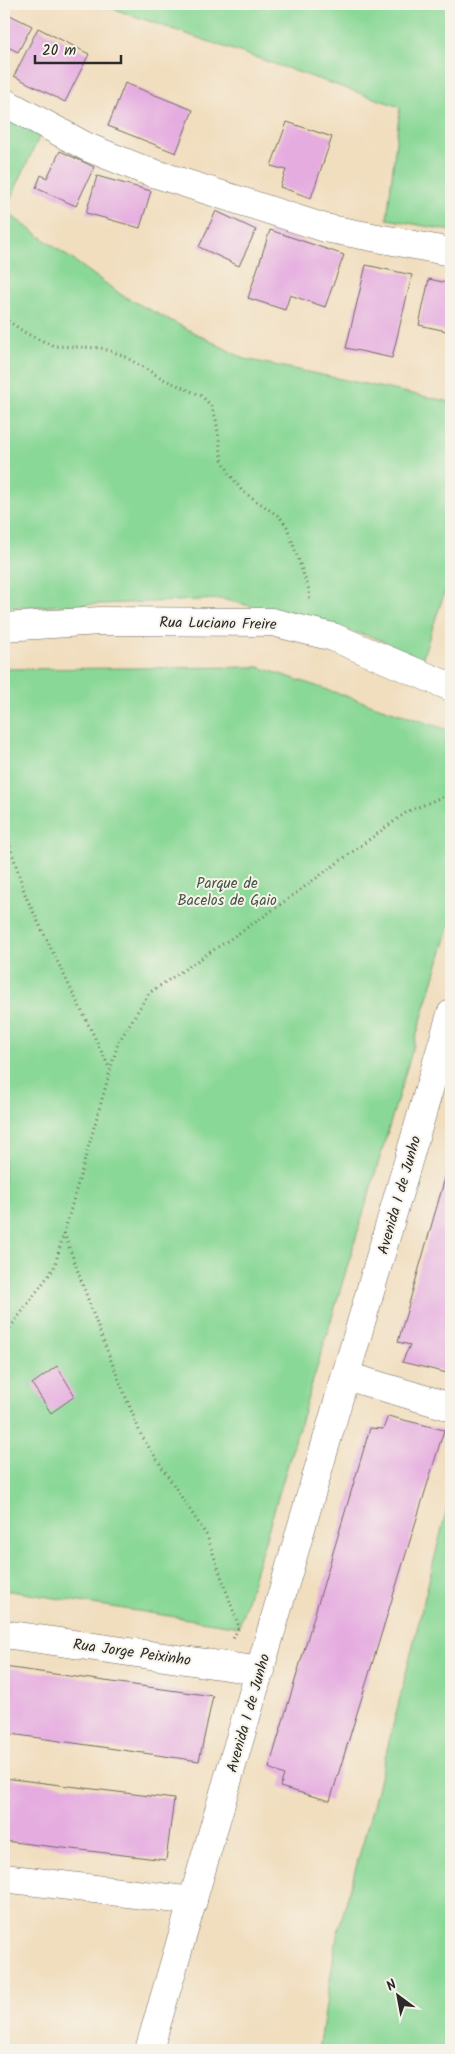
<svg xmlns="http://www.w3.org/2000/svg" width="455" height="2054" font-family="Kalam,sans-serif">
  <style>
    .green { fill: #8ad897; stroke: #5a8261 }
    .building { fill: #e5ace0 }
    .lines { fill: none; stroke-linecap: round; stroke-linejoin: round }
    .minor-casing { stroke: #706a5f; stroke-width: 29 }
    .path { stroke: #706a5f; stroke-width: 3; stroke-dasharray: 1 4; stroke-linecap: butt }
    .minor { stroke: #fff; stroke-width: 28 }
    .labels { text-anchor: middle; stroke-width: 4; stroke-linejoin: round; paint-order: stroke }
    .street-label { font-size: 15px; fill: #2b2b2b; stroke: #f7f3e8 }
    .park-label { font-size: 15px; fill: #435646; stroke: #f7f3e8 }
  </style>
  <rect width="100%" height="100%" fill="#f7f3e8"/>
  <filter id="ink" filterUnits="userSpaceOnUse"><feTurbulence type="fractalNoise" baseFrequency=".02" numOctaves="2"/><feDisplacementMap in="SourceGraphic" scale="10" xChannelSelector="R" yChannelSelector="G"/><feConvolveMatrix kernelMatrix="1 2 1 2 8 2 1 2 1" color-interpolation-filters="sRGB"/></filter>
  <filter id="wash" filterUnits="userSpaceOnUse"><feTurbulence type="fractalNoise" baseFrequency=".0096" numOctaves="4" result="noise"/><feDisplacementMap in="SourceGraphic" scale="20" xChannelSelector="R" yChannelSelector="G"/><feGaussianBlur stdDeviation="1.12" result="paint"/><feColorMatrix in="noise" values="0 0 0 0 0 0 0 0 0 0 0 0 0 0 0 0 0 1.4 0 .05"/><feComposite in="paint" operator="in"/></filter>
  <g filter="url(#wash)">
    <rect width="100%" height="100%" fill="#f1debf"/>
    <g class="green">
      <polygon points="99,4 451,4 451,231 387,219 400,107"/>
      <polygon points="4,114 41,133 5,211 123,296 245,359 451,402 451,573 422,659 373,637 222,599 4,608"/>
      <polygon points="259,667 451,731 451,921 239,1627 4,1590 4,669"/>
      <polygon points="451,1492 451,2050 319,2050 337,1935 373,1806"/>
    </g>
    <g id="blocks">
      <g class="building">
        <polygon points="4,12 32,26 18,52 4,45"/>
        <polygon points="38,28 89,54 65,102 14,76"/>
        <polygon points="125,83 193,110 176,153 108,126"/>
        <polygon points="287,122 332,137 311,198 280,187 286,170 271,166"/>
        <polygon points="60,151 94,167 76,206 36,188 41,175 47,178"/>
        <polygon points="97,176 151,191 140,228 86,213"/>
        <polygon points="216,211 256,230 239,266 199,247"/>
        <polygon points="270,230 344,255 325,307 290,295 285,310 248,298"/>
        <polygon points="366,265 412,275 392,358 346,348"/>
        <polygon points="429,279 451,284 451,332 419,325"/>
        <polygon points="451,1157 451,1374 402,1362 410,1345 398,1342"/>
        <polygon points="57,1366 75,1396 51,1413 32,1384"/>
        <polygon points="388,1416 444,1430 330,1801 280,1787 284,1775 269,1768 370,1428 383,1429"/>
        <polygon points="4,1667 213,1696 199,1761 4,1733"/>
        <polygon points="4,1778 174,1799 166,1860 4,1841"/>
      </g>
    </g>
  </g>
  <g filter="url(#ink)">
    <use href="#blocks" fill-opacity="0" stroke="#706a5f" stroke-width="1"/>
    <g class="lines">
      <g class="minor-casing">
        <g id="minor">
          <polyline points="4,102 87,147 144,170 325,228 451,252"/>
          <polyline points="4,627 100,621 272,622 333,637 451,687"/>
          <polyline points="346,1376 451,1407"/>
          <polyline points="4,1634 261,1671"/>
          <polyline points="4,1878 193,1901"/>
          <polyline points="149,2050 451,1014"/>
        </g>
      </g>
      <g class="path">
        <polyline points="4,318 27,334 54,346 101,348 122,355 163,379 202,396 211,406 216,419 222,459 229,473 242,491 280,517 287,527 309,590 310,601"/>
        <polyline points="4,827 26,897 110,1069"/>
        <polyline points="64,1233 102,1338 141,1435 207,1536 239,1627 233,1639"/>
        <polyline points="4,1336 54,1268 118,1043 149,993 263,917 407,812 451,793"/>
        <polyline points="445,2050 451,2033"/>
      </g>
      <use href="#minor" class="minor"/>
    </g>
  </g>
  <g class="labels">
    <g class="street-label">
      <text transform="translate(218 623) rotate(1)" y="5">Rua Luciano Freire</text>
      <text transform="translate(399 1195) rotate(-74)" y="5">Avenida 1 de Junho</text>
      <text transform="translate(132 1652) rotate(8)" y="5">Rua Jorge Peixinho</text>
      <text transform="translate(248 1713) rotate(-74)" y="5">Avenida 1 de Junho</text>
    </g>
    <g class="park-label">
      <text x="227" y="888">Parque de<tspan x="227" dy="17">Bacelos de Gaio</tspan></text>
    </g>
  </g>
  <rect width="455" height="2054" fill="none" stroke="#f7f3e8" stroke-width="20"/>
  <g transform="translate(398 1996) rotate(328)" stroke="#f7f3e8" stroke-width="4" paint-order="stroke">
  <path d="M0-4L9 19L0 12L-9 19Z" fill="#2b2b2b"/>
  <text y="-8" font-size="14" font-weight="bold" text-anchor="middle" fill="#2b2b2b">N</text>
  </g>
  <path d="M35 55v8h86v-8" fill="none" stroke="#2b2b2b" stroke-width="2.5"/>
  <text x="42" y="55" font-size="15" fill="#2b2b2b" stroke="#f7f3e8" stroke-width="4" paint-order="stroke">20 m</text>
</svg>
